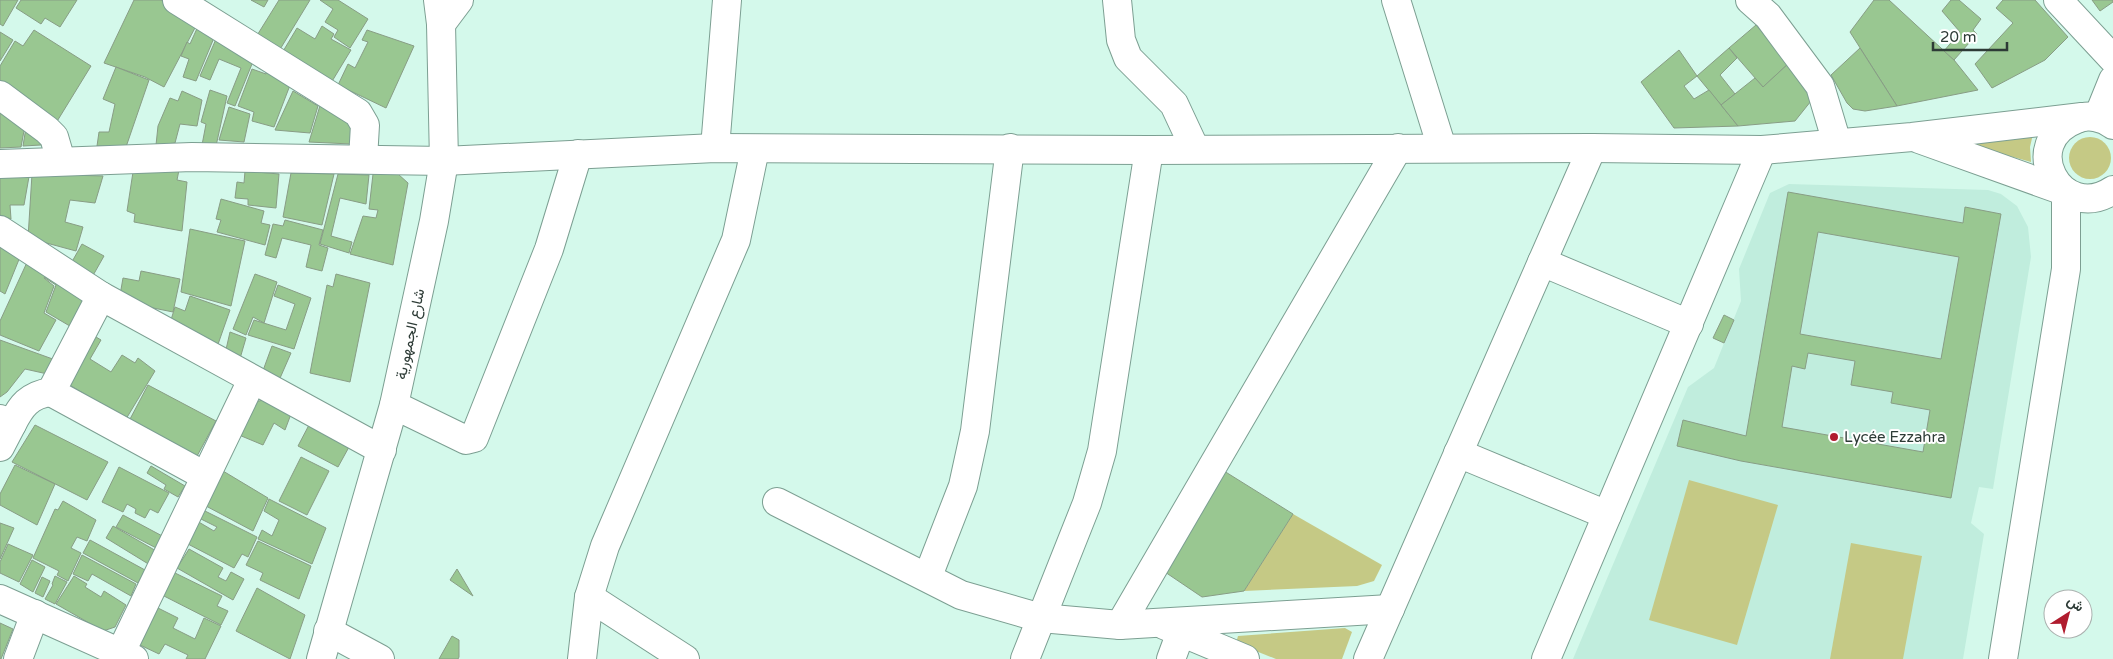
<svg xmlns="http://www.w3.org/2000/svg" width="2113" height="659" font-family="'Varela Round',Vazirmatn,sans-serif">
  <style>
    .built { fill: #c0eddd }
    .green { fill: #c5c985 }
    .building { fill: #99c791; stroke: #889d85; fill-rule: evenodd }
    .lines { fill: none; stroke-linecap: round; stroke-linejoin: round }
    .minor-casing { stroke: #7c9f92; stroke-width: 30 }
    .secondary-casing { stroke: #7c9f92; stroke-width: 30 }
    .minor { stroke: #fff; stroke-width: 28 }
    .secondary { stroke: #fff; stroke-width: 28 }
    .poi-dot { fill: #b01c2e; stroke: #fff; stroke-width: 2 }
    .labels { text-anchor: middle; stroke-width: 4; stroke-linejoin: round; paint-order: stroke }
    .street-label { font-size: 15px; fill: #2d3b36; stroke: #fff }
    .poi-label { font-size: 15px; fill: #2d3b36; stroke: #fff; text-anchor: start }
  </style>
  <rect width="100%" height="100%" fill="#d4f9eb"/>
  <polygon class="built" points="1789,184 1988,190 2001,194 2017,206 2028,227 2031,257 1993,489 1979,487 1971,523 1984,534 1963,659 1573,659 1688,387 1714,368 1741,301 1739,269 1770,193"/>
  <g class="green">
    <polygon points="2033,134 2030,147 2031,162 1970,145 1971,139"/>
    <circle cx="2090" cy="158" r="21"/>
    <polygon points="1689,480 1778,505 1737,645 1649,620"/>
    <polygon points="1293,514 1382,565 1374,581 1357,586 1244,591"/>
    <polygon points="1851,543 1922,556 1903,659 1830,659"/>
    <polygon points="1345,628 1352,632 1342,659 1276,659 1236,643 1238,636"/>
  </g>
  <g class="building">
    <polygon points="0,0 18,0 3,26 0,24"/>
    <polygon points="21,0 77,0 60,27 45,18 41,24 16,8"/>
    <polygon points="134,0 161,0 197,24 164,87 145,77 104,63"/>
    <polygon points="251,0 268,0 264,7"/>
    <polygon points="279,0 310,0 279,51 256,37"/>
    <polygon points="320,0 338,0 368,19 350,48 334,37 338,30 325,22 333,9"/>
    <polygon points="1874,0 1889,0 1954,60 1978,90 1897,106 1850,32"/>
    <polygon points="1951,0 1959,0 1981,19 1973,30 1977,34 1954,60 1944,51 1960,32 1942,11"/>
    <polygon points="2003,0 2035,0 2068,37 2045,60 1992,88 1975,64 2013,23 1996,8"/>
    <polygon points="2092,0 2113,0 2113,2 2100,11"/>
    <polygon points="199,24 216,33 196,81 183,77 189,59 181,56 187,42 190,44"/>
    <polygon points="1756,25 1789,63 1763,87 1729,48"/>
    <polygon points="322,26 334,34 331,39 351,50 331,83 282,53 297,28 315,39"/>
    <polygon points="34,30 91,66 56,123 0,88 0,66 15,41 23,46"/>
    <polygon points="367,30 414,46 386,108 338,85 348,64 355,68 368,42 362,40"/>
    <polygon points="0,32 13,40 0,61"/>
    <polygon points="216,39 254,59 235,106 227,103 241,68 219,59 210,80 200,76"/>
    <polygon points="1729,48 1737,58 1720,75 1735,94 1721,105 1697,76"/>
    <polygon points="1860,48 1897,106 1865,111 1853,109 1847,103 1831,75"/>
    <polygon points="1679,50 1697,76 1684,86 1694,99 1709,90 1738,126 1674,128 1641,82"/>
    <polygon points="1789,63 1809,87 1811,101 1795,121 1738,126 1721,105 1755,78 1763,87"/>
    <polygon points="116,67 149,80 126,147 97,146 99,132 109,132 115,104 103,99"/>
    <polygon points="252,69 266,74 267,70 292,80 274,127 252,121 254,112 238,106"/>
    <polygon points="210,90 227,96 216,146 202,145 206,124 201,122"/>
    <polygon points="182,91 202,100 197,126 180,124 175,143 156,145 158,126 170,98 178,101"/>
    <polygon points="293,91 318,106 310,133 275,130"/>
    <polygon points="322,99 355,123 351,144 309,142"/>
    <polygon points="0,101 26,120 21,147 0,148"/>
    <polygon points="229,107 250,114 244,142 219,140"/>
    <polygon points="27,121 43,131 41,145 23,146"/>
    <polygon points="179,170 177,180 187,182 182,231 134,222 135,214 127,211 133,172"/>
    <polygon points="30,171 24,205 10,205 11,219 0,215 0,172"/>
    <polygon points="245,171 279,174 276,208 248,205 248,199 235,198 237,182 244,183"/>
    <polygon points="291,173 334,174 322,225 283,217"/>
    <polygon points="32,174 103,176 95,203 70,200 65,222 83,227 76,251 28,238"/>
    <polygon points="338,174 369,175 366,204 340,198 331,236 352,242 349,253 320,244"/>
    <polygon points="373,174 398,174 408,183 393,265 350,254 363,216 376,218 378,210 369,209"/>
    <path d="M 1788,192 L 1963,223 L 1965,207 L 2001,214 L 1951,498 L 1741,461 L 1677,446 L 1683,420 L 1746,436 ZM 1818,232 L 1959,257 L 1941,359 L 1800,334 ZM 1808,353 L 1855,361 L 1851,385 L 1893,392 L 1891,403 L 1930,410 L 1923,452 L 1782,427 L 1792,366 L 1805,369 Z"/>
    <polygon points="221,199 264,211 261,223 270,225 265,245 217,232 221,220 216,219"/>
    <polygon points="285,220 323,230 319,245 328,248 322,271 306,267 311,245 282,238 276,258 265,255 273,224 283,226"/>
    <polygon points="190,229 245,241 231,306 181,292"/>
    <polygon points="0,238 22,252 5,294 0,291"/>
    <polygon points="82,244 104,256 91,279 69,267"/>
    <polygon points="29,258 50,269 44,278 54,286 44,313 56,320 39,351 0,335 0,321"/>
    <polygon points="51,269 95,296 80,332 46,312 56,285 45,278"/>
    <polygon points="141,271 180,279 173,312 119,301 123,278 139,281"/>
    <polygon points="255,274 277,282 264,323 253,317 246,335 233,329"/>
    <polygon points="336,274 370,283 350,382 310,373 327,285 333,287"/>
    <polygon points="278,285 311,298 294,349 248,335 254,320 286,330 295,304 274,296"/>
    <polygon points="190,296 230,310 216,350 170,323 175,307 185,311"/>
    <polygon points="1724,315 1734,320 1724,343 1713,338"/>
    <polygon points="230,332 246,338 239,362 225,354"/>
    <polygon points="91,334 101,340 90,359 111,372 122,355 135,363 138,358 155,371 126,419 63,381"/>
    <polygon points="0,340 61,362 52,375 25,369 7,392 0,397"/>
    <polygon points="272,346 291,353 277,385 261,376"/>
    <polygon points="148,385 216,421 196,458 129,421"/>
    <polygon points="267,399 291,414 285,430 274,423 263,445 239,435 255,402"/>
    <polygon points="35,425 108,462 87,500 12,462"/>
    <polygon points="309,425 349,447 338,467 298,446"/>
    <polygon points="301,457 329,471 307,515 279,501"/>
    <polygon points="15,465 55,484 37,525 0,505 0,494"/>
    <polygon points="151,466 185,486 178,497 164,489 166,485 147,473"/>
    <polygon points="119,467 169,493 158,513 150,509 145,518 135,513 136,509 127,504 123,512 102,502"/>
    <polygon points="223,471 268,498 253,531 206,506"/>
    <polygon points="1224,471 1293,514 1244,591 1202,597 1162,570"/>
    <polygon points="269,499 326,528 312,564 258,539 262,530 272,536 279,520 264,511"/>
    <polygon points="63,501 96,520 87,541 77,537 71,548 81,553 68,581 57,575 59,571 33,558 55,509 58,510"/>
    <polygon points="203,510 257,537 248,557 242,554 234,568 186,543 197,521 214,531 217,527 199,518"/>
    <polygon points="123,515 166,538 160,550 116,527"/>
    <polygon points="0,523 14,528 0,559"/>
    <polygon points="113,526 158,552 150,565 106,538"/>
    <polygon points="90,540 145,570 138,583 83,553"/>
    <polygon points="258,541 311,566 299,599 260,580 263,573 246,565"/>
    <polygon points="8,544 33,555 19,582 0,573 0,562"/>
    <polygon points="189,549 223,568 218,577 226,581 231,572 244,579 233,600 177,568"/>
    <polygon points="82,555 136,584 131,596 92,574 88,581 73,574"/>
    <polygon points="32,560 45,567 33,592 20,584"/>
    <polygon points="457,569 473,596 450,580"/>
    <polygon points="173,572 222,596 217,606 228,611 221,625 162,595"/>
    <polygon points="55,576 67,582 55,604 45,599 53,585 52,584"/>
    <polygon points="74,576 87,584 85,587 101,597 104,591 126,605 115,627 103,631 56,604"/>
    <polygon points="42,577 50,581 43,597 35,593"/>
    <polygon points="257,588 305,615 290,659 236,631"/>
    <polygon points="158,608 178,618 173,628 195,639 204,618 221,626 205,659 186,659 188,655 165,644 159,654 140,645"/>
    <polygon points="0,623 13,629 1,659 0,659"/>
    <polygon points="452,636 459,640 459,657 458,659 439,659"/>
  </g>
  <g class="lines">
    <g class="minor-casing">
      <g id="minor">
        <polyline points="177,0 358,113 365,125 363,159"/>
        <polyline points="1117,0 1121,40 1128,58 1174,104 1195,149"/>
        <polyline points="1396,0 1442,148"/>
        <polyline points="1750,0 1768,16 1820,86 1837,143"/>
        <polyline points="2058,0 2113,59"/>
        <polyline points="441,24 459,0"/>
        <polyline points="0,95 47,130 54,137 61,161"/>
        <polyline points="2098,117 2113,80"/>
        <path d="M 2113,125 C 2103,117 2088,114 2077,119 C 2016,142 2061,225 2113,190"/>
        <polyline points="1919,139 2064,191"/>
        <polyline points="715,148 727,0"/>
        <polyline points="0,164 192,157 444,161 715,148 1149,150 1592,148 1762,150 1912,137 2082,117"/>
        <polyline points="0,230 101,296 382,450"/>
        <polyline points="1542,262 1689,324"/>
        <polyline points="101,296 51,392 205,476"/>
        <polyline points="394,405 466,440 474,438 549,249 578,154"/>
        <polyline points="0,419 12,424 0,447"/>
        <path d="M 12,424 C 21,406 29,395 51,392"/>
        <polyline points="1458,453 1607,515"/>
        <polyline points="777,502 961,595 1041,618 1120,625 1390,609"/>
        <polyline points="928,576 963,486 975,431 1010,148"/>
        <polyline points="589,597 685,659"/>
        <polyline points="0,599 134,659"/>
        <polyline points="1120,625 1398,148"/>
        <polyline points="1164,625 1245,659"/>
        <polyline points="328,631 380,659"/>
        <polyline points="120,654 252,380"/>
        <polyline points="18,659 35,614"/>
        <polyline points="582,659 589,597 605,546 736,240 755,149"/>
        <polyline points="1025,659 1087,503 1102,451 1149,150"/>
        <polyline points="1171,659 1181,632"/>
        <polyline points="1368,659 1592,148"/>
        <polyline points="1546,659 1762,150"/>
        <polyline points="2003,659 2066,269 2066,192"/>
      </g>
    </g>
    <g class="secondary-casing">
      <polyline id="secondary" points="321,659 394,405 434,221 444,161 441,24 438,0"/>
    </g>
    <use href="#minor" class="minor"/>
    <use href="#secondary" class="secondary"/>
  </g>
  <circle class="poi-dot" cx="1834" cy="437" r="5"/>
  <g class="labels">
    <g class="street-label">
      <text transform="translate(410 334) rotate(-78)" y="5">شارع الجمهورية</text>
    </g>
    <g class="poi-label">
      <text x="1844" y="442">Lycée Ezzahra</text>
    </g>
  </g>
  <g transform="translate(2068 614) rotate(36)"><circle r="24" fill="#ffffff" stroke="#abb1af"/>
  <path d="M0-4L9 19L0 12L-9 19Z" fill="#b01c2e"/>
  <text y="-8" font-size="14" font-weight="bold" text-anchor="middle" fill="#2d3b36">ش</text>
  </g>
  <path d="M1933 42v8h74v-8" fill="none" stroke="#2d3b36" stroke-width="2.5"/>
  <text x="1940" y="42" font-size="15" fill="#2d3b36" stroke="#ffffff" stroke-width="4" paint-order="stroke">20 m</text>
</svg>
